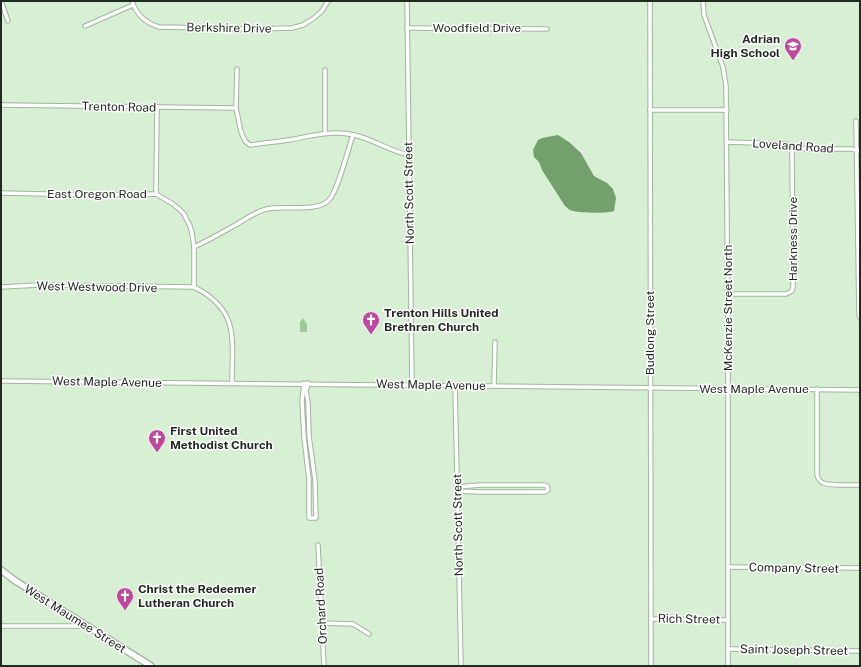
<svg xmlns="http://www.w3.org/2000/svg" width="861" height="667" font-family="'Public Sans',sans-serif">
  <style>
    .green { fill: #a1c89c }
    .water { fill: #74a06d }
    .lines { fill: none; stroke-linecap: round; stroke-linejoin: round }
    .minor-casing { stroke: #9fb69c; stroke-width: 5.5 }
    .primary-casing { stroke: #9fb69c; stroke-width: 8 }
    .minor { stroke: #fff; stroke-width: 3.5 }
    .primary { stroke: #fff; stroke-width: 5.5 }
    .labels { text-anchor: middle; stroke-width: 3; stroke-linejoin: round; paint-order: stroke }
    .street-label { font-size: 12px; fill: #212a20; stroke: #fff }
    .poi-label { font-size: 12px; font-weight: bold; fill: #212a20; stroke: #fff; text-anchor: start }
  </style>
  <rect width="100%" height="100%" fill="#d7efd3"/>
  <polygon class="green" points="303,318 307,324 307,332 300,332 300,321 301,321"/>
  <path class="water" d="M 558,135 L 569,142 L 581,153 L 594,176 L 607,183 L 613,189 L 616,198 L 614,211 C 608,214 576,213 570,210 C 569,210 566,206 565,206 L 542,170 L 539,162 L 534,157 L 533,150 L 538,140 L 542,138 Z"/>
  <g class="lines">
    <g class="minor-casing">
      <g id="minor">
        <polyline points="1,1 8,21"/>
        <path d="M 132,1 C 136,14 146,23 159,27 L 254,29 L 292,28 L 303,25 L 314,18 L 322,11 L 328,1"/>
        <polyline points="407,1 412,384"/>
        <polyline points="650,1 651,666"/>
        <polyline points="703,1 704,15 723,67 726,86 728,349 728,666"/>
        <polyline points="85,26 133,5"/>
        <polyline points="407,28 547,29"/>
        <path d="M 237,69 L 236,108 L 241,132 L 245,141 L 250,145 C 263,143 276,142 289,140 C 311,136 332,130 354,135 C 373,139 389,151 409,155"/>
        <polyline points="1,105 236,108"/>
        <polyline points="650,110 727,110"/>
        <polyline points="856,121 859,315 860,318"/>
        <polyline points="325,133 325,70"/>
        <polyline points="727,142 785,144 806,149 851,149 860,151"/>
        <polyline points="1,193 89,195 156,194 173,204 179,209 184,214 190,226 192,233 194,247 194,287"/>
        <polyline points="156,194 157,107"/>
        <path d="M 194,247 C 207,241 219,234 232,227 C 243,221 254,212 267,209 C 284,205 317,213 329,200 C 338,191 348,149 353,135"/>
        <path d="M 1,287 L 39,285 L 194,287 C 240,310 232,339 232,383"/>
        <polyline points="728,294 786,294 792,291 793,287 792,146"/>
        <polyline points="1,381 860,390"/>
        <polyline points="304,383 302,401 304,437 309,480 309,518 316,518 315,480 309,436 308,402 306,391 308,383"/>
        <polyline points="455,385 461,666"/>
        <polyline points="494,385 495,342"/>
        <path d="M 817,389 L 817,475 C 818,478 819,481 823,483 C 831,486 850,485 860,485"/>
        <polyline points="457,487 481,485 544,485 547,486 548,490 545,492 481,492 457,491"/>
        <polyline points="318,545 324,666"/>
        <polyline points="728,567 860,568"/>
        <polyline points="651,619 728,620"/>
        <polyline points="321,623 353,624 369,634"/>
        <polyline points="1,626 86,626"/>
        <polyline points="728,649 860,651"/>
      </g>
    </g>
    <g class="primary-casing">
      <polyline id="primary" points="1,570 14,580 151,666"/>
    </g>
    <use href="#minor" class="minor"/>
    <use href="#primary" class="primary"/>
  </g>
  <defs>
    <g id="school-pin" transform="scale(0.9)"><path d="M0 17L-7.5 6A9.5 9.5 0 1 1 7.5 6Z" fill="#be489e" stroke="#fff"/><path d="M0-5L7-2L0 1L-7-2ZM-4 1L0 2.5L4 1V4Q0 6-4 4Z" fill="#fff"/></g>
    <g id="church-pin" transform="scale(0.9)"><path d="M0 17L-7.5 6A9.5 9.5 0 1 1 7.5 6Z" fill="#be489e" stroke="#fff"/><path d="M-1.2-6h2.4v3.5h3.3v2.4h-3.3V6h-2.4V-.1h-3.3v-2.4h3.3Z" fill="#fff"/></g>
  </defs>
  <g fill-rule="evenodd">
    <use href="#school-pin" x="793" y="46"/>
    <use href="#church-pin" x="371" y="320"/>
    <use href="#church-pin" x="157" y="438"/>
    <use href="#church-pin" x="125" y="596"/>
  </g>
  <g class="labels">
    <g class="street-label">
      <text transform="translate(229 28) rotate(1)" y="4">Berkshire Drive</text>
      <text x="477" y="32">Woodfield Drive</text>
      <text transform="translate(119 107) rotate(1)" y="4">Trenton Road</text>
      <text transform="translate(793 146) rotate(4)" y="4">Loveland Road</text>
      <text transform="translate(409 193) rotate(-91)" y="4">North Scott Street</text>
      <text x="97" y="198">East Oregon Road</text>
      <text transform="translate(793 239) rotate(-90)" y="4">Harkness Drive</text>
      <text transform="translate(97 287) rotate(1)" y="4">West Westwood Drive</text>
      <text transform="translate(728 308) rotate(-90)" y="4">McKenzie Street North</text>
      <text transform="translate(650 333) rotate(-90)" y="4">Budlong Street</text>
      <text transform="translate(107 382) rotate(1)" y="4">West Maple Avenue</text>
      <text transform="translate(431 385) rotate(1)" y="4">West Maple Avenue</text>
      <text x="754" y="393">West Maple Avenue</text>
      <text transform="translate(458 525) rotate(-91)" y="4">North Scott Street</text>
      <text transform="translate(794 568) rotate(1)" y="4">Company Street</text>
      <text transform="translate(321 606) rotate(-93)" y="4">Orchard Road</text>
      <text transform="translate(75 619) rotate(32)" y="4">West Maumee Street</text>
      <text transform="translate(689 619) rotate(1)" y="4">Rich Street</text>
      <text transform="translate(794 650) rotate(1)" y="4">Saint Joseph Street</text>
    </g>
    <g class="poi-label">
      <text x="780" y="43" text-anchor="end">Adrian<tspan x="780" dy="14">High School</tspan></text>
      <text x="384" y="317">Trenton Hills United<tspan x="384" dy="14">Brethren Church</tspan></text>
      <text x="170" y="435">First United<tspan x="170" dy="14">Methodist Church</tspan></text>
      <text x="138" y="593">Christ the Redeemer<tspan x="138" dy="14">Lutheran Church</tspan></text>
    </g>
  </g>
  <rect width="861" height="667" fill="none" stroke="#212a20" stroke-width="4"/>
</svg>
